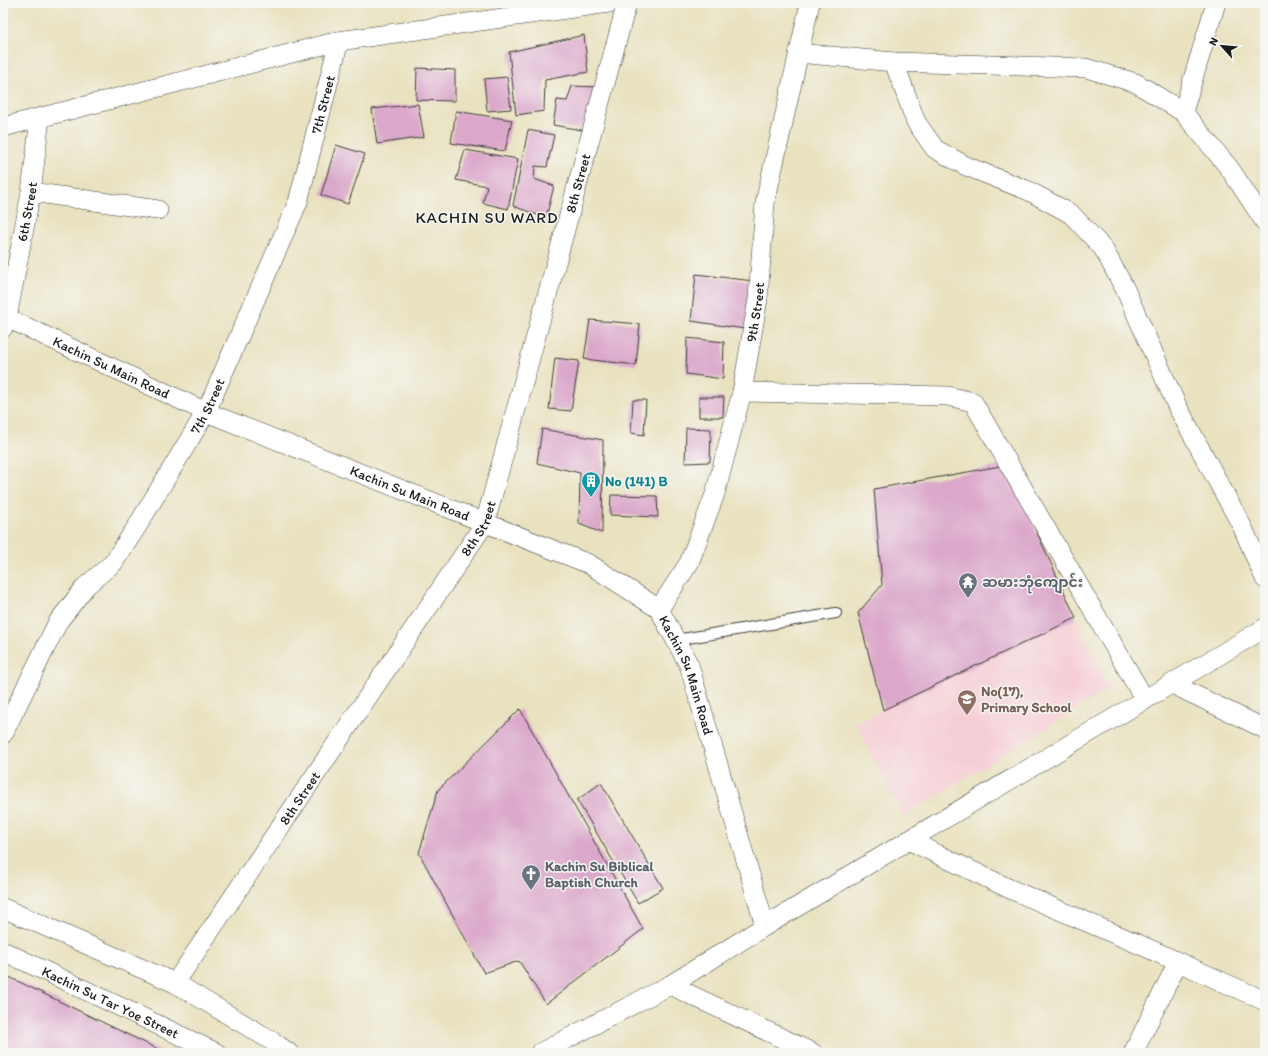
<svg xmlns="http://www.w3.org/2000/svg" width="1268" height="1056" font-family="Itim,'Noto Sans Myanmar',sans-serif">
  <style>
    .built { fill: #f6cfd6 }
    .building { fill: #dba8cb }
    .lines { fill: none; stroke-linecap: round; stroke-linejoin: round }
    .lane-casing { stroke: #3b3a35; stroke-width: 12 }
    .street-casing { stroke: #3b3a35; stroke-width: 20 }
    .lane { stroke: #fff; stroke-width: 10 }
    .street { stroke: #fff; stroke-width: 19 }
    .labels { text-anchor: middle; stroke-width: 3; stroke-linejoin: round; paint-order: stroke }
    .street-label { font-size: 14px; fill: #1c1c1c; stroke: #f6f6f2 }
    .culture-label { font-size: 14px; font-weight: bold; fill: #0d838f; stroke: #f6f6f2; text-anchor: start }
    .worship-label { font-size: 14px; font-weight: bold; fill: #5b616d; stroke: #f6f6f2; text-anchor: start }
    .education-label { font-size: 14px; font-weight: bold; fill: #785e54; stroke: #f6f6f2; text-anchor: start }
    .quarter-label { font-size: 16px; letter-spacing: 1px; fill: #1c1c1c; stroke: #f6f6f2 }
  </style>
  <rect width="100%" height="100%" fill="#f6f6f2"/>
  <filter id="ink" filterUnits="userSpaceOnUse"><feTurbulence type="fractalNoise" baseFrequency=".025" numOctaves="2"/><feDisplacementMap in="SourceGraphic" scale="8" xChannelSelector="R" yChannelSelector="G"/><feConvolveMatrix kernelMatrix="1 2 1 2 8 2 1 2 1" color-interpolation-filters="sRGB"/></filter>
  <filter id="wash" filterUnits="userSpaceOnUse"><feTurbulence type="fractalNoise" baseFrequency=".012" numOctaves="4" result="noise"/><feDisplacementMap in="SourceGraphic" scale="16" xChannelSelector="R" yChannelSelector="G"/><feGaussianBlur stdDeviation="0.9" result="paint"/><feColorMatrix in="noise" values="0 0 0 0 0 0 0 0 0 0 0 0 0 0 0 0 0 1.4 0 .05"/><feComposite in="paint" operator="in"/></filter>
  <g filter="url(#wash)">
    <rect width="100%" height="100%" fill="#e9e2c0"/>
    <polygon class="built" points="1076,618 1109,689 903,817 856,723"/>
    <g id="blocks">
      <g class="building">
        <polygon points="584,35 588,72 545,80 544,111 516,115 509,52"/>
        <polygon points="417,68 455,70 455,101 416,100"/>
        <polygon points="507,77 511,109 487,111 484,79"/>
        <polygon points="572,86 599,87 587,131 553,125 557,100 567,101"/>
        <polygon points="418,104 424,137 377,144 372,109"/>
        <polygon points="456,111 512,120 505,151 451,143"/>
        <polygon points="528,130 554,135 547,167 535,166 534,179 554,186 546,218 513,206"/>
        <polygon points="336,145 365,154 348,204 321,195"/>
        <polygon points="465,150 518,159 508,209 483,203 487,186 456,180"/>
        <polygon points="696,274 753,281 745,329 691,321"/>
        <polygon points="590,320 640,324 636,365 584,359"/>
        <polygon points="687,338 724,342 723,379 686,374"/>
        <polygon points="555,358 579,361 571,411 549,409"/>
        <polygon points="699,397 724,397 723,417 699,417"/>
        <polygon points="633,400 646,400 644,435 631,433"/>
        <polygon points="686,428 711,429 710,462 685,463"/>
        <polygon points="542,429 603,440 602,533 579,524 580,473 537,463"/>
        <polygon points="1006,465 1076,618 883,710 858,613 882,585 874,489"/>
        <polygon points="611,495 657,496 658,517 610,515"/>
        <polygon points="520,709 643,929 546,1004 519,961 484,973 419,853 438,790"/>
        <polygon points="601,783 663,888 638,903 577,800"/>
        <polygon points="3,974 166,1053 3,1053"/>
      </g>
    </g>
  </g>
  <g filter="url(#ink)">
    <use href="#blocks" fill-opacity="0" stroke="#3b3a35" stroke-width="1"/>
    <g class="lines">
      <g class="lane-casing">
        <polyline id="lane" points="676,640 836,613"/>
      </g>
      <g class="street-casing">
        <g id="street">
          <polyline points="798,53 894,62 1086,68 1136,83 1183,112 1230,169 1265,222"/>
          <polyline points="894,62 916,122 935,149 966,166 1029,191 1071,214 1103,248 1125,289 1177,406 1243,528 1265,579"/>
          <polyline points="1183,112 1216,3"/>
          <polyline points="3,127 339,41 609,3"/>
          <polyline points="31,192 158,210"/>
          <path id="s1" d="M 3,316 L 206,412 L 589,564 L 659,609 L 689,665 L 765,926"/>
          <path id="s2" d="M 3,328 L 7,318 L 31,192 L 40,118"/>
          <polyline points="742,392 948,396 973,402 1145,700"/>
          <path id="s3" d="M 659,609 L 689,563 L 715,494 L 742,392 L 758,299 L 765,203 L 810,3"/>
          <polyline points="1172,684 1265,729"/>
          <path id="s4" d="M 3,734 L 58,622 L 86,586 L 113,563 L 136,528 L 206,412 L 298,202 L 339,41"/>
          <polyline points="910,841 1010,889 1145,947 1265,1001"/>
          <polyline points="3,908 175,983 272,1041 289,1053"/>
          <path id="s5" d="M 3,951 L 217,1053"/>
          <path id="s6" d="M 175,983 L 485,523 L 627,3"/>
          <polyline points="670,985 813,1053"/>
          <polyline points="540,1053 670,985 765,926 1265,628"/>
          <polyline points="1133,1053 1178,962"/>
        </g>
      </g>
      <use href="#lane" class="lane"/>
      <use href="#street" class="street"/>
    </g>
  </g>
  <defs>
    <g id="building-pin" transform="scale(1)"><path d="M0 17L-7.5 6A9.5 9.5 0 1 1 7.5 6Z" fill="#0f9aa8" stroke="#f6f6f2"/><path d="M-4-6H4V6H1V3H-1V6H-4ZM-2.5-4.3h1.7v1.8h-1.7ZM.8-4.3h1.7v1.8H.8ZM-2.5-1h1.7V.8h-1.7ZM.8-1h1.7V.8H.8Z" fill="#fff"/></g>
    <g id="temple-pin" transform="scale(1)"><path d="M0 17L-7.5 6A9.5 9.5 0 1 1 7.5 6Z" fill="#6b7280" stroke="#f6f6f2"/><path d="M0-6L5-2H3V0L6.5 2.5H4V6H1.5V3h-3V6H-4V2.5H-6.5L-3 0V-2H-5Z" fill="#fff"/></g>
    <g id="school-pin" transform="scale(1)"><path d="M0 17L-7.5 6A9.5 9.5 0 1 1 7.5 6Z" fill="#8d6e63" stroke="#f6f6f2"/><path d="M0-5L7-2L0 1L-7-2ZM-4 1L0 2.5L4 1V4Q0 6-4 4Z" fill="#fff"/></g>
    <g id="church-pin" transform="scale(1)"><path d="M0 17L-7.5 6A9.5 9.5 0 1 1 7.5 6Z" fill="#6b7280" stroke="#f6f6f2"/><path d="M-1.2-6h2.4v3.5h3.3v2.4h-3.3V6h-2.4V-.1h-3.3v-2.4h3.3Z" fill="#fff"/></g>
  </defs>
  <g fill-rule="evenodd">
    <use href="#building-pin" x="591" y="481"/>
    <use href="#temple-pin" x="968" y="582"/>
    <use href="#school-pin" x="967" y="699"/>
    <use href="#church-pin" x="531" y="874"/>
  </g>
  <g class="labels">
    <g class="street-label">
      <text dy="5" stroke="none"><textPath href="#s4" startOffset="713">7th Street</textPath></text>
      <text dy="5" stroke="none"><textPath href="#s6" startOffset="907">8th Street</textPath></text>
      <text dy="5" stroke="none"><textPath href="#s2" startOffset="119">6th Street</textPath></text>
      <text dy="5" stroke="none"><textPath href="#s3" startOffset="315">9th Street</textPath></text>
      <text dy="5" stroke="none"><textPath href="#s1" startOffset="120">Kachin Su Main Road</textPath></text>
      <text dy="5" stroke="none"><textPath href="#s4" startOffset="389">7th Street</textPath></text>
      <text dy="5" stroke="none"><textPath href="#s1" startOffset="444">Kachin Su Main Road</textPath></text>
      <text dy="5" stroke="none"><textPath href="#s6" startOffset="547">8th Street</textPath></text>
      <text dy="5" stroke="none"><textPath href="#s1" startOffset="792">Kachin Su Main Road</textPath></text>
      <text dy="5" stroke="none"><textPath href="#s6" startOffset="223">8th Street</textPath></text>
      <text dy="5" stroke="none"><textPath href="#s5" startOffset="119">Kachin Su Tar Yoe Street</textPath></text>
    </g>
    <g class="culture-label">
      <text x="605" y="486">No (141) B</text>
    </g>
    <g class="worship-label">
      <text x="982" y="587">ဆမားဘုံကျောင်း</text>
      <text x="545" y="871">Kachin Su Biblical<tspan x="545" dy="16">Baptish Church</tspan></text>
    </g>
    <g class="education-label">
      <text x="981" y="696">No(17),<tspan x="981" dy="16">Primary School</tspan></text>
    </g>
    <g class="quarter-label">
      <text x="487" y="223">KACHIN SU WARD</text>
    </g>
  </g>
  <rect width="1268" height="1056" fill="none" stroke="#f6f6f2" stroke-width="16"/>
  <g transform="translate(1222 46) rotate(297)" stroke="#f6f6f2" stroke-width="3" paint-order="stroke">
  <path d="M0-3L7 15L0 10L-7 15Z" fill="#1c1c1c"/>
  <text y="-6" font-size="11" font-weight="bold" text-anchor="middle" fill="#1c1c1c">N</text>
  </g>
</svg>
